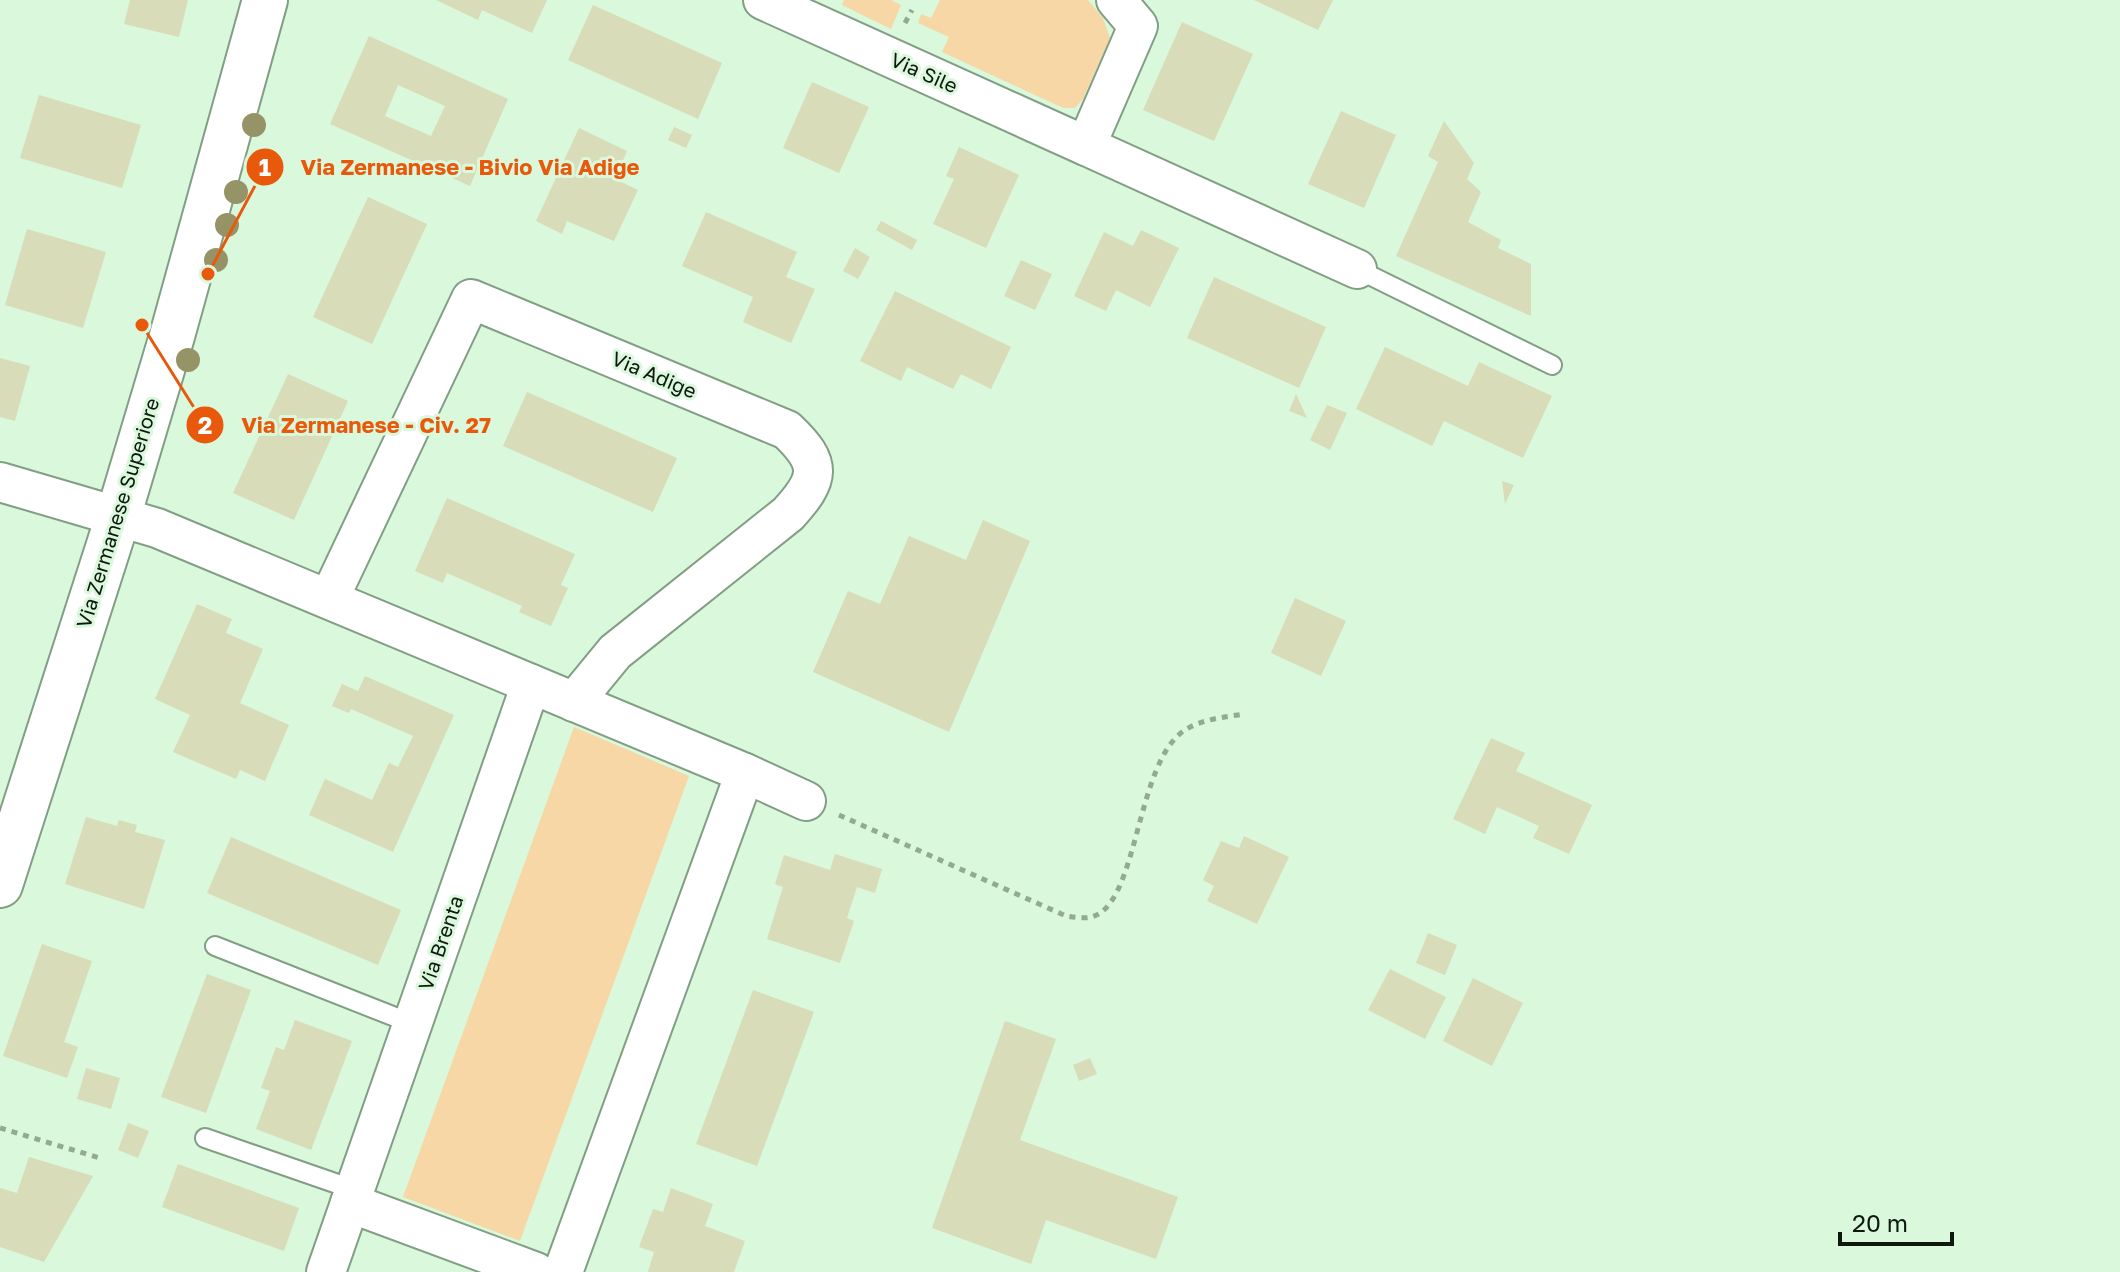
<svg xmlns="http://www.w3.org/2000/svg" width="2120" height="1272" font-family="'Golos Text',sans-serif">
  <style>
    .green { fill: #f6d7a5 }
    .building { fill: #d8dcb8; fill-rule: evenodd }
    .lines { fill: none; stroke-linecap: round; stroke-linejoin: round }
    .lane-casing { stroke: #829e85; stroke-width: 22 }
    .street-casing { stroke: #829e85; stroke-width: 42 }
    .secondary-casing { stroke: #829e85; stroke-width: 48 }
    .path { stroke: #92a994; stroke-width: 5; stroke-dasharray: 6 6; stroke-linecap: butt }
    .lane { stroke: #fff; stroke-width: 18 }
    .street { stroke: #fff; stroke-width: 38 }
    .secondary { stroke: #fff; stroke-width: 44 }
    .tree { fill: #969467 }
    .labels { text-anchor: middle; stroke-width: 6; stroke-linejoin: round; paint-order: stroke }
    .street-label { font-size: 20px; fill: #0e180f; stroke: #daf8dc }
    .leader { fill: none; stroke: #e8590c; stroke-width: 3 }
    .callout-dot { fill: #e8590c; stroke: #daf8dc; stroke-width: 3 }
    .mark-label { font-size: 24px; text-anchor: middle; font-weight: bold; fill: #fff }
    .callout-label { font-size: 22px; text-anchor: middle; font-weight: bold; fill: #e8590c; stroke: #daf8dc; stroke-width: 6; stroke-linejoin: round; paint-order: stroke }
  </style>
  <rect width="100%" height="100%" fill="#daf8dc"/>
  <g class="green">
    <polygon points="844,0 891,0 901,5 891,29 842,5"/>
    <polygon points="940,0 1088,0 1103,18 1110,38 1083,99 1075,108 1063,108 942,52 949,37 918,23 921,14 931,18"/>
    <polygon points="574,727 689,776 520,1241 403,1197"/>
  </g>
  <g class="building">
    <polygon points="130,0 188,0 179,37 124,24"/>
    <polygon points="436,0 547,0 532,33 482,10 478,20"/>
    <polygon points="1254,0 1333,0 1318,30"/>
    <polygon points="593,5 722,63 698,119 568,60"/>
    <polygon points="1182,22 1253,54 1214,141 1143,110"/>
    <path d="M 369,36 L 508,99 L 470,186 L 330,124 ZM 398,85 L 445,106 L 431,136 L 385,116 Z"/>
    <polygon points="812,82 869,107 839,173 783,148"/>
    <polygon points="39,95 141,125 122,188 20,158"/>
    <polygon points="1341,111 1396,135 1364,208 1308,184"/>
    <polygon points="1444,121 1474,163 1467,179 1481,192 1468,222 1501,240 1498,248 1531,264 1531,316 1396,256 1438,162 1428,156"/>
    <polygon points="674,127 692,135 686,148 668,140"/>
    <polygon points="579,128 627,151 615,179 638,190 614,241 567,221 562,234 536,221"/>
    <polygon points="959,147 1019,175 986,248 933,224 954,179 946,176"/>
    <polygon points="368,197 427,224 372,344 313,317"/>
    <polygon points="706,212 797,252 786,277 815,289 791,343 743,322 753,297 682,266"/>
    <polygon points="881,221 917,240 912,250 876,230"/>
    <polygon points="27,229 106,252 83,328 5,305"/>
    <polygon points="1141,230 1179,248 1150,307 1116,290 1106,311 1074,296 1104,232 1133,246"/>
    <polygon points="855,248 870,257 858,279 843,271"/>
    <polygon points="1021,260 1052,274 1035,310 1004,296"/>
    <polygon points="1214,277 1326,327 1299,388 1187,338"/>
    <polygon points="895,291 1011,347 991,389 961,374 953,389 907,367 901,381 860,361"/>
    <polygon points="1385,347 1468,386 1479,362 1552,396 1523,458 1444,421 1432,446 1356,409"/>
    <polygon points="0,358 30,366 15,421 0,417"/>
    <polygon points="288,374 348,401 294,520 233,493"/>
    <polygon points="527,392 677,458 653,512 503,446"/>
    <polygon points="1296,394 1307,418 1289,411"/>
    <polygon points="1327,405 1347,413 1330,450 1310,440"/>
    <polygon points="1502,481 1514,485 1505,504"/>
    <polygon points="447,498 575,554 561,585 568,588 551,626 519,612 522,606 447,573 443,583 415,571"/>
    <polygon points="983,520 1030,541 949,732 813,672 848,591 880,604 909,536 966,560"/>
    <polygon points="1295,598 1346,621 1321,676 1271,653"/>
    <polygon points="197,604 232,619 226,633 263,649 240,703 289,725 265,781 240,770 236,779 173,752 190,715 155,699"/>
    <polygon points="365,676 454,715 393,852 309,815 325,779 372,800 389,763 398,767 413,736 351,709 349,713 332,706 342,684 358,691"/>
    <polygon points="1491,738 1525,753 1516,771 1592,805 1569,854 1533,838 1539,826 1497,807 1485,834 1453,819"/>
    <polygon points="86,817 117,826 119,820 137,825 135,832 165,840 144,909 65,884"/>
    <polygon points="1244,836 1289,857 1257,924 1207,901 1214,886 1203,880 1221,841 1239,848"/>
    <polygon points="231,837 401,910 378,965 207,893"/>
    <polygon points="835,854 882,869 875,893 857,887 847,918 854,921 840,963 767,939 783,887 775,884 784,855 830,870"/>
    <polygon points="1428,933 1457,945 1445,975 1416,963"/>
    <polygon points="42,944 92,961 64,1042 78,1047 67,1078 3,1056"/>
    <polygon points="1390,969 1446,997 1425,1039 1368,1010"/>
    <polygon points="207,974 251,990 206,1113 161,1097"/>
    <polygon points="1473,978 1523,1003 1492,1066 1443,1041"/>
    <polygon points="753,990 814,1012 757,1166 696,1144"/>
    <polygon points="295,1020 352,1041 311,1150 256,1129 270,1091 261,1088 276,1047 284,1050"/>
    <polygon points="1005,1021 1056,1039 1020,1140 1178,1197 1156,1259 1046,1220 1031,1264 932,1228"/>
    <polygon points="1090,1058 1097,1074 1079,1081 1073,1065"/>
    <polygon points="86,1068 120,1078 111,1109 77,1099"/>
    <polygon points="128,1123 149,1131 138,1158 118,1150"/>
    <polygon points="29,1157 93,1176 44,1262 0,1247 0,1188 17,1193"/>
    <polygon points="178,1164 299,1208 284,1251 162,1207"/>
    <polygon points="671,1188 713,1204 705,1226 745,1241 734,1272 648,1272 654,1252 639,1247 653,1209 663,1212"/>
  </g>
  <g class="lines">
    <g class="lane-casing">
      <g id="lane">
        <polyline points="1357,269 1552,365"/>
        <polyline points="215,946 413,1024"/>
        <polyline points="205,1138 355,1190"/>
      </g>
    </g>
    <g class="street-casing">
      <g id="street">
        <polyline points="763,0 1086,146 1138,26 1116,0"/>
        <polyline points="1086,146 1357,269"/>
        <polyline points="0,482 157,528 745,773 806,801"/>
        <path d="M 329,599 L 471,299 L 787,430 C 823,464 820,479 788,514 L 615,652 L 574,702"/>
        <polyline points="350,1203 536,1272"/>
        <polyline points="326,1272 531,684"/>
        <polyline points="563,1272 745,773"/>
      </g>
    </g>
    <g class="secondary-casing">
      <polyline id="secondary" points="0,885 118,517 172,336 265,0"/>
    </g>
    <g class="path">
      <polyline points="905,23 912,10"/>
      <path d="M 839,815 L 1066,916 C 1073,917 1084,919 1091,917 C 1139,906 1135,762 1185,730 C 1202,719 1225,717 1244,714"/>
      <polyline points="0,1128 103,1159"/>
    </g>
    <use href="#lane" class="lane"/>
    <use href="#street" class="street"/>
    <use href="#secondary" class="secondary"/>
  </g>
  <g class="tree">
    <circle cx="254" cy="125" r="12"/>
    <circle cx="236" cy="192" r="12"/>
    <circle cx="227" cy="225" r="12"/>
    <circle cx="216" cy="260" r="12"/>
    <circle cx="188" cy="360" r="12"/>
  </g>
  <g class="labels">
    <g class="street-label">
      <text transform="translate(924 73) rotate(24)" y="7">Via Sile</text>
      <text transform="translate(654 375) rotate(23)" y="7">Via Adige</text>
      <text transform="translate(118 513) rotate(-73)" y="7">Via Zermanese Superiore</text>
      <text transform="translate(441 943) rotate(-71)" y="7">Via Brenta</text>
    </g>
  </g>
  <path class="leader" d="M208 274L265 167M142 325L205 425"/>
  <g class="callout-dot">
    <circle cx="208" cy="274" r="8"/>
    <circle cx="142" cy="325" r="8"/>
    <circle cx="265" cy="167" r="20"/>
    <circle cx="205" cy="425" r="20"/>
  </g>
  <g class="mark-label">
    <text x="265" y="176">1</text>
    <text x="205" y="434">2</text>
  </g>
  <g class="callout-label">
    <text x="470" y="175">Via Zermanese - Bivio Via Adige</text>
    <text x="366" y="433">Via Zermanese - Civ. 27</text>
  </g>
  <path d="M1840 1232v12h112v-12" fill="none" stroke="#0e180f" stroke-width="4"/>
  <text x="1852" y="1232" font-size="24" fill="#0e180f" stroke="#daf8dc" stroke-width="6" paint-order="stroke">20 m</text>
</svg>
